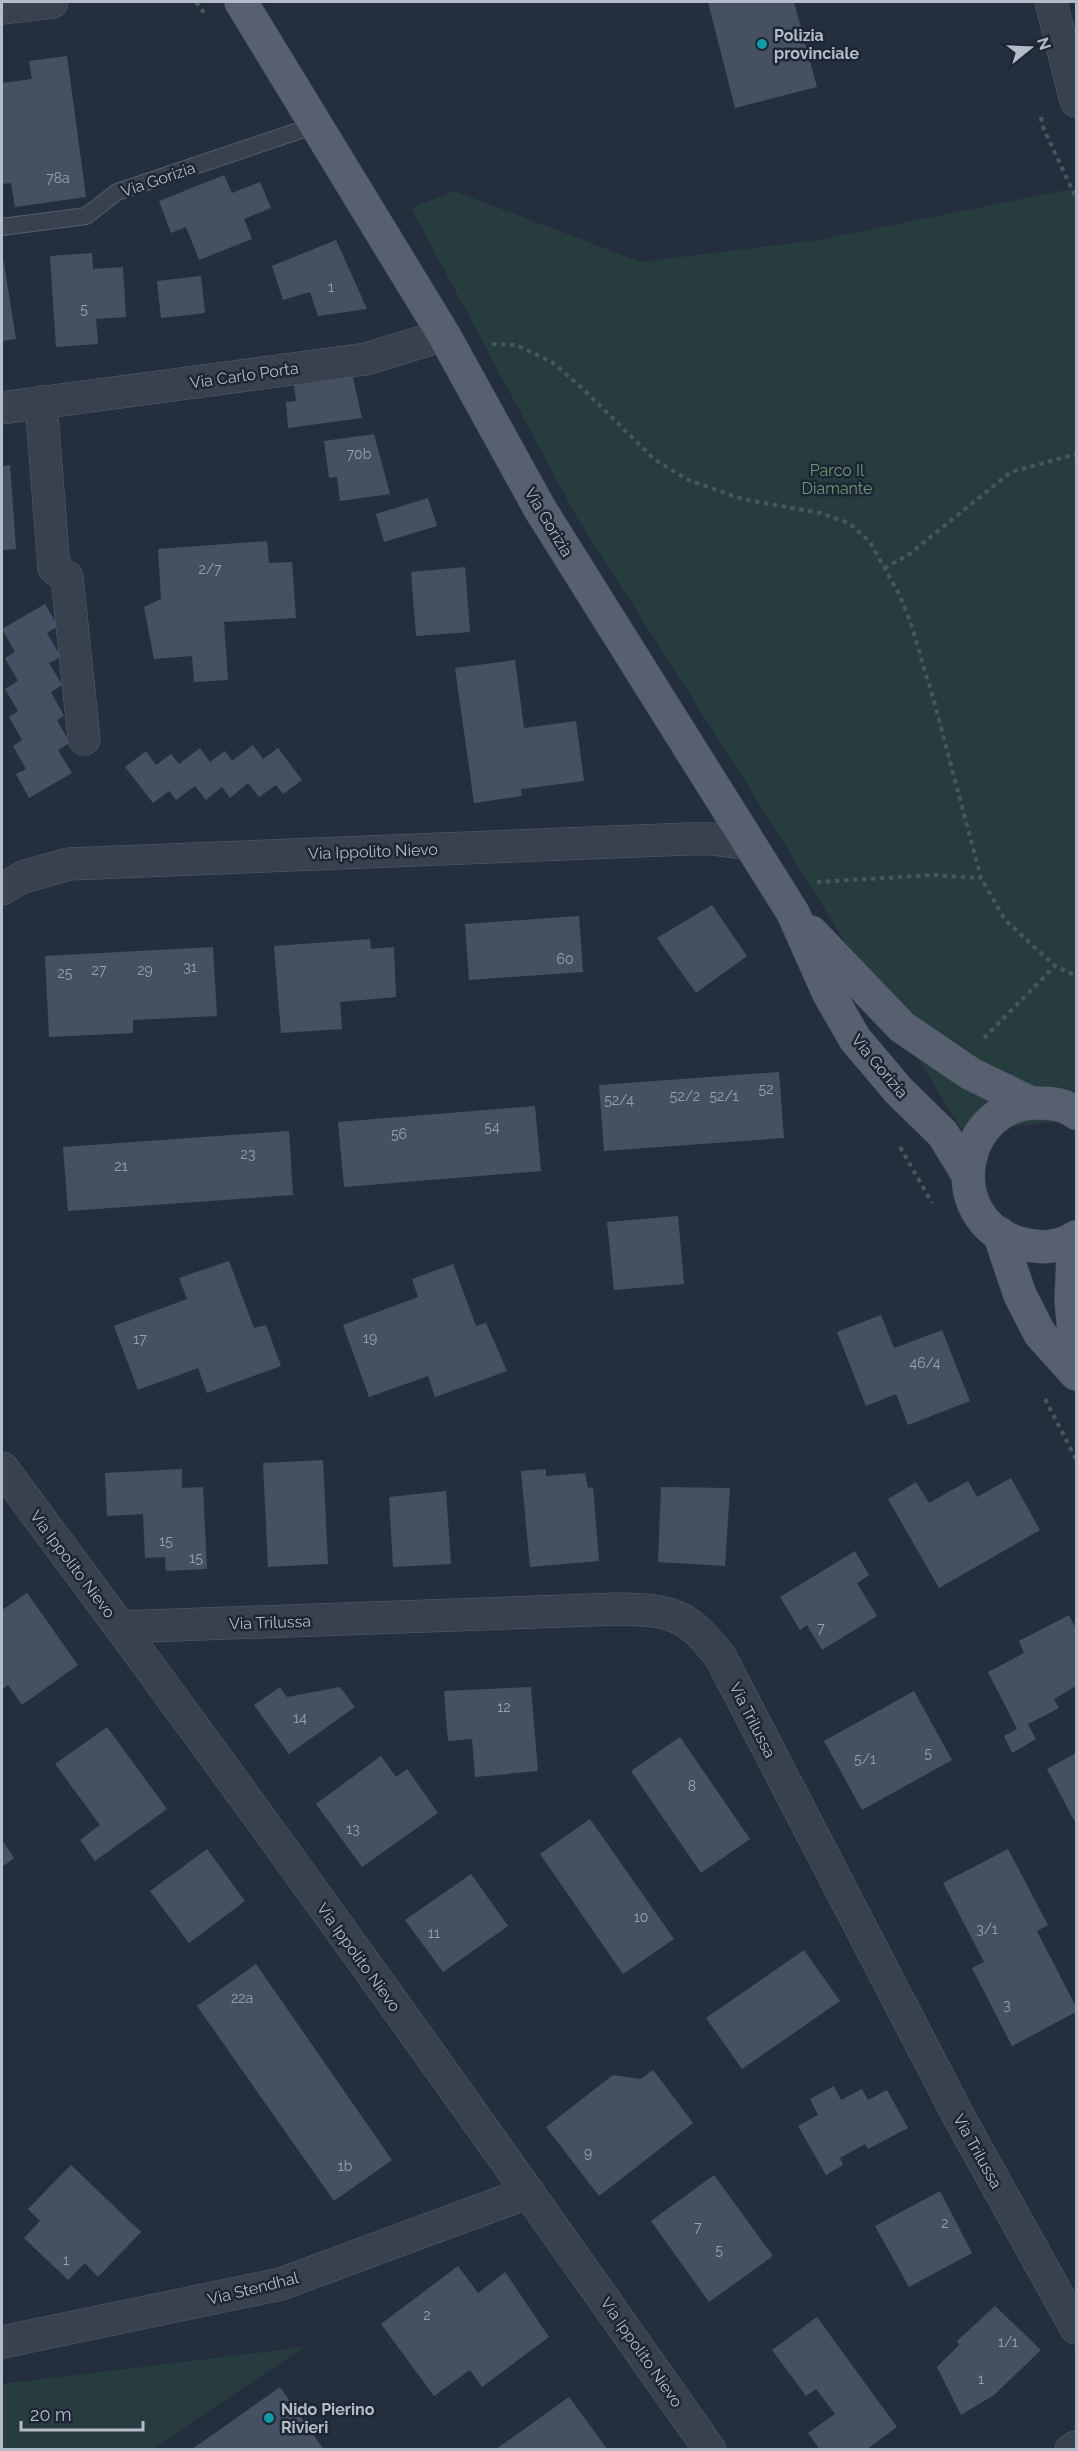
<svg xmlns="http://www.w3.org/2000/svg" width="1078" height="2451" font-family="Raleway,sans-serif">
  <style>
    .green { fill: #263c3f }
    .building { fill: #455162 }
    .lines { fill: none; stroke-linecap: round; stroke-linejoin: round }
    .lane-casing { stroke: #565f6c; stroke-width: 18 }
    .street-casing { stroke: #565f6c; stroke-width: 33 }
    .primary-casing { stroke: #414a57; stroke-width: 34 }
    .path { stroke: #44595c; stroke-width: 4; stroke-dasharray: 4.5 4.5; stroke-linecap: butt }
    .lane { stroke: #38414e; stroke-width: 16 }
    .street { stroke: #38414e; stroke-width: 32 }
    .primary { stroke: #56606e; stroke-width: 33 }
    .culture-dot { fill: #0f9aa8; stroke: #1d2633; stroke-width: 2 }
    .labels { text-anchor: middle; stroke-width: 5; stroke-linejoin: round; paint-order: stroke }
    .number-label { font-size: 14px; fill: #98a1af }
    .poi-label { font-size: 16px; font-weight: bold; fill: #b4bcc9; stroke: #1d2633; text-anchor: start }
    .street-label { font-size: 16px; fill: #b4bcc9; stroke: #1d2633 }
    .park-label { font-size: 16px; fill: #6b9a76; stroke: #1d2633 }
  </style>
  <rect width="100%" height="100%" fill="#242f3e"/>
  <g class="green">
    <polygon points="1076,188 1076,1119 964,1133 740,773 576,516 411,208 454,191 641,262 818,240"/>
    <polygon points="304,2347 152,2449 2,2449 2,2384"/>
  </g>
  <g class="building">
    <polygon points="708,2 794,2 817,87 735,108"/>
    <polygon points="67,56 86,197 15,207 11,183 2,184 2,83 32,79 29,61"/>
    <polygon points="224,175 232,193 260,182 271,208 244,219 252,239 199,260 186,227 171,233 159,201"/>
    <polygon points="336,240 367,309 318,316 310,292 283,300 272,266"/>
    <polygon points="2,251 16,339 2,341"/>
    <polygon points="92,253 93,269 123,267 126,317 96,319 98,344 56,347 50,256"/>
    <polygon points="201,276 205,313 161,318 157,281"/>
    <polygon points="351,369 362,418 288,428 286,402 296,401 293,377"/>
    <polygon points="374,434 390,494 340,501 337,477 329,478 324,441"/>
    <polygon points="10,465 16,549 2,550 2,466"/>
    <polygon points="428,498 437,526 384,542 376,514"/>
    <polygon points="267,541 269,563 292,562 296,618 224,622 228,680 194,682 192,656 154,659 144,607 161,599 158,549"/>
    <polygon points="465,567 470,632 416,636 411,572"/>
    <polygon points="45,604 58,626 47,633 61,657 49,663 62,685 51,692 64,716 57,720 70,743 58,750 72,773 29,798 16,774 26,769 13,746 22,740 9,717 18,711 5,689 18,681 5,658 15,652 2,629"/>
    <polygon points="515,660 524,728 576,721 584,781 521,789 522,796 474,803 455,668"/>
    <polygon points="253,745 263,759 278,748 302,780 283,794 276,785 259,797 248,783 230,798 222,787 206,800 195,786 176,800 169,791 153,803 125,767 146,751 156,765 171,754 179,764 200,748 210,762 225,751 232,761"/>
    <polygon points="712,905 747,956 696,993 657,938"/>
    <polygon points="579,916 583,972 469,980 465,924"/>
    <polygon points="370,939 371,949 394,947 396,997 340,1002 342,1029 281,1033 274,946"/>
    <polygon points="213,947 217,1016 133,1020 133,1033 49,1037 45,956"/>
    <polygon points="779,1072 784,1138 604,1151 599,1085"/>
    <polygon points="535,1106 541,1171 344,1187 338,1122"/>
    <polygon points="289,1131 293,1195 68,1211 63,1147"/>
    <polygon points="678,1216 684,1284 614,1290 607,1222"/>
    <polygon points="229,1261 254,1328 266,1325 281,1366 207,1393 198,1368 138,1390 114,1326 187,1299 179,1278"/>
    <polygon points="453,1264 476,1326 486,1323 507,1371 435,1397 428,1376 369,1397 343,1325 418,1297 412,1279"/>
    <polygon points="881,1315 894,1348 942,1330 970,1401 908,1425 896,1394 866,1406 837,1332"/>
    <polygon points="323,1460 328,1564 268,1567 263,1463"/>
    <polygon points="182,1469 182,1488 203,1487 207,1569 166,1571 165,1557 145,1558 143,1514 107,1516 105,1473"/>
    <polygon points="546,1469 546,1476 585,1473 588,1488 593,1487 599,1561 530,1567 521,1471"/>
    <polygon points="1011,1478 1040,1530 939,1588 888,1499 916,1482 929,1503 968,1481 977,1497"/>
    <polygon points="661,1487 730,1488 725,1566 658,1562"/>
    <polygon points="446,1491 451,1564 393,1567 389,1497"/>
    <polygon points="855,1551 869,1575 857,1583 877,1616 822,1650 807,1625 800,1630 780,1597"/>
    <polygon points="27,1593 78,1665 22,1705 8,1685 2,1690 2,1610"/>
    <polygon points="1069,1615 1076,1629 1076,1686 1054,1699 1059,1708 1028,1724 1036,1739 1012,1753 1004,1736 1017,1729 988,1672 1024,1653 1019,1641"/>
    <polygon points="280,1687 287,1697 340,1687 355,1707 289,1754 254,1705"/>
    <polygon points="531,1687 538,1771 475,1777 472,1739 448,1741 444,1691"/>
    <polygon points="914,1691 952,1760 862,1810 824,1741"/>
    <polygon points="107,1727 167,1809 95,1861 80,1840 100,1825 55,1764"/>
    <polygon points="680,1737 750,1839 701,1873 631,1771"/>
    <polygon points="1076,1753 1076,1824 1047,1769"/>
    <polygon points="381,1756 396,1777 407,1769 438,1813 362,1867 316,1804"/>
    <polygon points="590,1819 674,1939 623,1974 540,1854"/>
    <polygon points="2,1840 14,1858 2,1867"/>
    <polygon points="207,1849 245,1901 189,1943 150,1891"/>
    <polygon points="1008,1849 1048,1925 1037,1931 1076,2007 1076,2012 1012,2046 972,1968 984,1962 943,1883"/>
    <polygon points="471,1874 508,1926 443,1972 405,1920"/>
    <polygon points="804,1950 840,2001 742,2069 706,2018"/>
    <polygon points="256,1964 392,2160 334,2201 197,2006"/>
    <polygon points="653,2070 693,2123 599,2196 546,2127 613,2075 641,2079"/>
    <polygon points="834,2086 841,2100 862,2089 868,2100 887,2090 908,2128 868,2149 865,2144 840,2158 843,2165 826,2175 798,2126 818,2115 810,2099"/>
    <polygon points="71,2165 141,2232 98,2277 85,2263 68,2280 24,2238 40,2221 28,2209"/>
    <polygon points="714,2175 773,2256 709,2302 651,2221"/>
    <polygon points="940,2191 972,2253 909,2287 875,2226"/>
    <polygon points="458,2266 478,2293 505,2272 549,2337 482,2387 470,2370 434,2396 381,2324"/>
    <polygon points="995,2306 1041,2350 994,2395 961,2415 937,2367 959,2345 957,2341"/>
    <polygon points="817,2317 897,2427 866,2450 820,2450 808,2433 835,2414 816,2389 806,2396 772,2350"/>
    <polygon points="280,2387 324,2450 191,2450"/>
    <polygon points="569,2397 608,2450 495,2450"/>
  </g>
  <g class="lines">
    <g class="lane-casing">
      <polyline id="lane" points="2,227 86,216 117,192 316,125"/>
    </g>
    <g class="street-casing">
      <g id="street">
        <polyline points="1051,2 1076,101"/>
        <polyline points="2,8 52,2"/>
        <polyline points="41,402 54,568 67,577 84,739"/>
        <polyline points="2,408 366,359 444,335"/>
        <polyline points="2,889 23,877 69,864 687,839 712,839 749,844"/>
        <path d="M 2,1468 C 244,1791 478,2120 710,2450"/>
        <path d="M 121,1627 L 618,1609 C 672,1610 688,1614 721,1658 L 959,2117 L 1076,2328"/>
        <polyline points="2,2342 281,2284 529,2192"/>
        <polyline points="1071,2450 1076,2447"/>
      </g>
    </g>
    <g class="primary-casing">
      <g id="primary">
        <polyline points="241,2 444,335 540,509 793,913 829,994 855,1039 899,1091 943,1134 968,1175"/>
        <polyline points="811,932 902,1027 971,1074 1029,1102"/>
        <path d="M 1076,1113 C 1067,1106 1053,1103 1041,1103 C 959,1100 939,1220 1019,1243 C 1038,1249 1060,1248 1076,1237"/>
        <polyline points="999,1233 1020,1295 1040,1334 1076,1374"/>
        <polyline points="1074,1239 1071,1299 1076,1356"/>
      </g>
    </g>
    <g class="path">
      <polyline points="196,2 204,13"/>
      <polyline points="1041,117 1042,125 1076,198"/>
      <polyline points="492,344 516,345 552,362 582,388 654,459 688,480 742,499 820,513 849,523 870,542 899,594 910,621 934,701 981,878 1005,920 1055,966 1076,976"/>
      <polyline points="884,568 907,556 1011,472 1076,454"/>
      <polyline points="817,882 933,875 981,878"/>
      <polyline points="984,1038 1055,966"/>
      <polyline points="900,1147 932,1203"/>
      <polyline points="1045,1399 1076,1459"/>
    </g>
    <use href="#lane" class="lane"/>
    <use href="#street" class="street"/>
    <use href="#primary" class="primary"/>
  </g>
  <g class="culture-dot">
    <circle cx="762" cy="44" r="6"/>
    <circle cx="269" cy="2418" r="6"/>
  </g>
  <g class="labels">
    <g class="number-label">
      <text x="58" y="183">78a</text>
      <text x="331" y="292">1</text>
      <text x="84" y="314">5</text>
      <text x="359" y="459">70b</text>
      <text x="210" y="574">2/7</text>
      <text x="565" y="964">60</text>
      <text x="190" y="972">31</text>
      <text x="99" y="975">27</text>
      <text x="145" y="975">29</text>
      <text x="65" y="978">25</text>
      <text x="766" y="1094">52</text>
      <text x="685" y="1101">52/2</text>
      <text x="724" y="1101">52/1</text>
      <text x="619" y="1105">52/4</text>
      <text x="492" y="1132">54</text>
      <text x="399" y="1139">56</text>
      <text x="248" y="1159">23</text>
      <text x="121" y="1171">21</text>
      <text x="370" y="1343">19</text>
      <text x="140" y="1344">17</text>
      <text x="925" y="1368">46/4</text>
      <text x="166" y="1546">15</text>
      <text x="196" y="1563">15</text>
      <text x="821" y="1633">7</text>
      <text x="504" y="1712">12</text>
      <text x="300" y="1723">14</text>
      <text x="928" y="1758">5</text>
      <text x="865" y="1764">5/1</text>
      <text x="692" y="1791">8</text>
      <text x="353" y="1834">13</text>
      <text x="641" y="1922">10</text>
      <text x="987" y="1934">3/1</text>
      <text x="434" y="1938">11</text>
      <text x="242" y="2003">22a</text>
      <text x="1007" y="2010">3</text>
      <text x="588" y="2158">9</text>
      <text x="345" y="2171">1b</text>
      <text x="945" y="2228">2</text>
      <text x="698" y="2232">7</text>
      <text x="719" y="2255">5</text>
      <text x="66" y="2265">1</text>
      <text x="427" y="2320">2</text>
      <text x="1008" y="2347">1/1</text>
      <text x="981" y="2384">1</text>
    </g>
    <g class="poi-label">
      <text x="774" y="41">Polizia<tspan x="774" dy="18">provinciale</tspan></text>
      <text x="281" y="2415">Nido Pierino<tspan x="281" dy="18">Rivieri</tspan></text>
    </g>
    <g class="street-label">
      <text transform="translate(158 179) rotate(-19)" y="6">Via Gorizia</text>
      <text transform="translate(244 375) rotate(-8)" y="6">Via Carlo Porta</text>
      <text transform="translate(549 522) rotate(59)" y="6">Via Gorizia</text>
      <text transform="translate(373 851) rotate(-2)" y="6">Via Ippolito Nievo</text>
      <text transform="translate(880 1066) rotate(50)" y="6">Via Gorizia</text>
      <text transform="translate(73 1564) rotate(53)" y="6">Via Ippolito Nievo</text>
      <text transform="translate(270 1622) rotate(-2)" y="6">Via Trilussa</text>
      <text transform="translate(753 1720) rotate(63)" y="6">Via Trilussa</text>
      <text transform="translate(359 1957) rotate(54)" y="6">Via Ippolito Nievo</text>
      <text transform="translate(978 2151) rotate(61)" y="6">Via Trilussa</text>
      <text transform="translate(253 2288) rotate(-14)" y="6">Via Stendhal</text>
      <text transform="translate(642 2352) rotate(55)" y="6">Via Ippolito Nievo</text>
    </g>
    <g class="park-label">
      <text x="837" y="476">Parco Il<tspan x="837" dy="18">Diamante</tspan></text>
    </g>
  </g>
  <rect width="1078" height="2451" fill="none" stroke="#b4bcc9" stroke-width="6"/>
  <g transform="translate(1030 48) rotate(72)" stroke="#1d2633" stroke-width="4.5" paint-order="stroke">
  <path d="M0-4.5L10 22L0 15L-10 22Z" fill="#b4bcc9"/>
  <text y="-9" font-size="16" font-weight="bold" text-anchor="middle" fill="#b4bcc9">N</text>
  </g>
  <path d="M21 2421v9h122v-9" fill="none" stroke="#b4bcc9" stroke-width="3"/>
  <text x="30" y="2421" font-size="18" fill="#b4bcc9" stroke="#1d2633" stroke-width="4.5" paint-order="stroke">20 m</text>
</svg>
